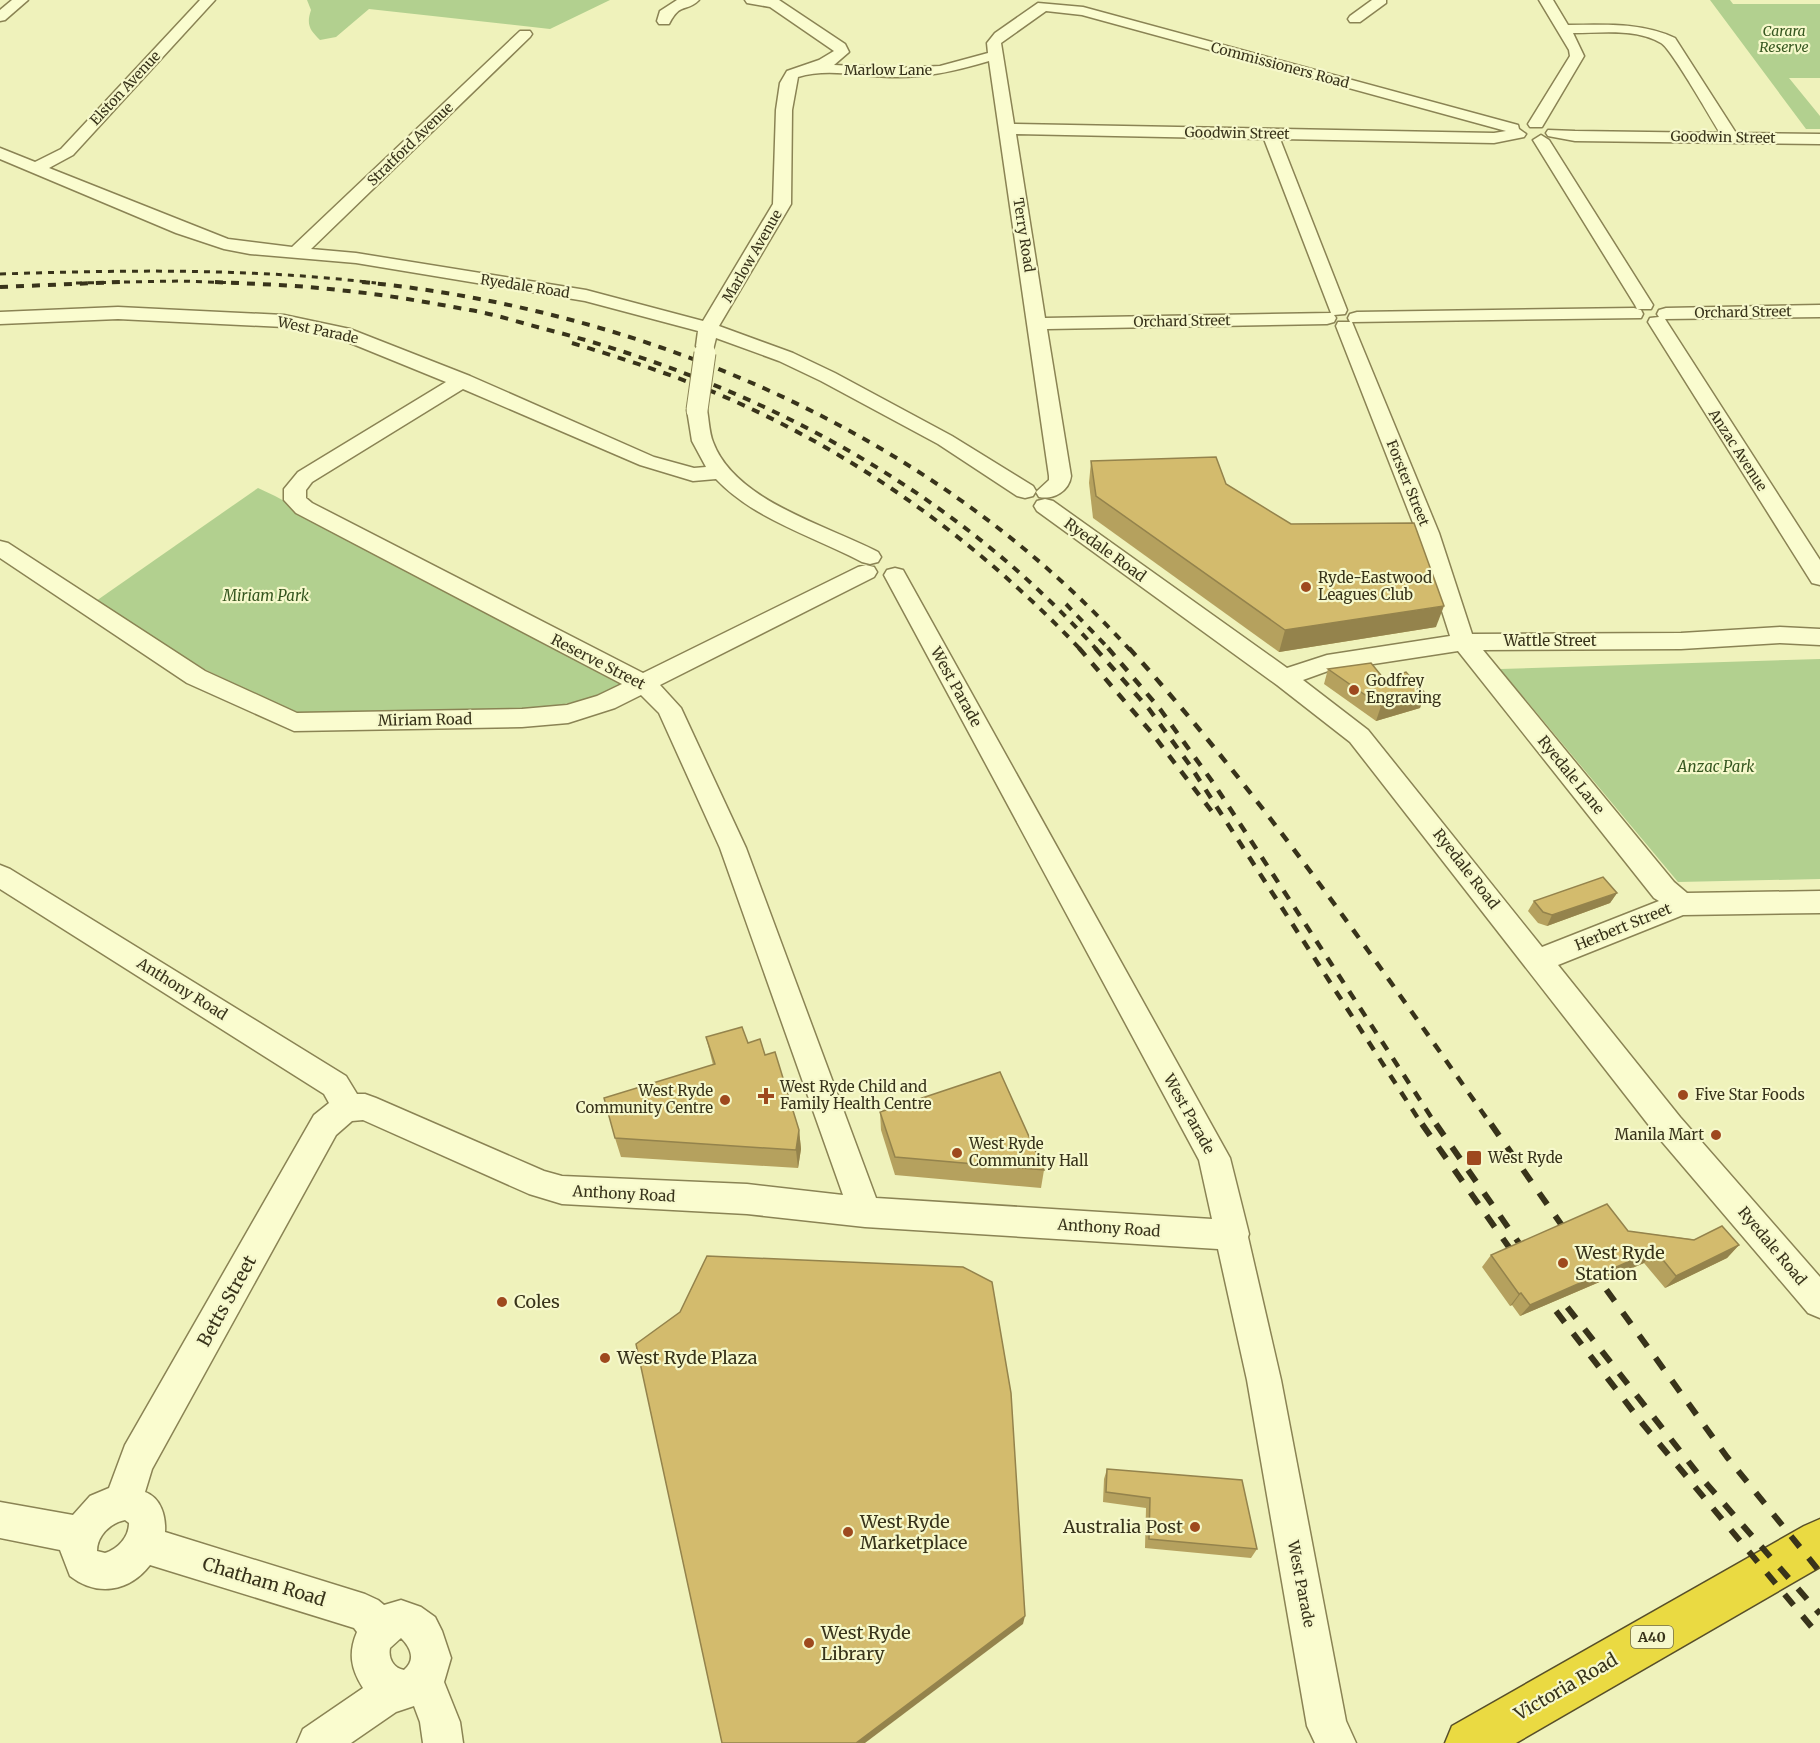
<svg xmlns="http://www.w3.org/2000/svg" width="1820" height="1743" font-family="Merriweather,serif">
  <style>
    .green { fill: #b2d08f }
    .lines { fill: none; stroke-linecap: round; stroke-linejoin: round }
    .minor-casing { stroke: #8a8354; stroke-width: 3 }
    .highway-casing { stroke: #574e29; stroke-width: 3 }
    .minor { fill: #fafccf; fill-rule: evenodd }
    .highway { fill: #eada42; fill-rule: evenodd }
    .rail-far3 { stroke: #38331a; stroke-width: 3; stroke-dasharray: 6 6; stroke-linecap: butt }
    .rail-far2 { stroke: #38331a; stroke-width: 4; stroke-dasharray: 8 8; stroke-linecap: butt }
    .rail-far1 { stroke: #38331a; stroke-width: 4.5; stroke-dasharray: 10 10; stroke-linecap: butt }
    .rail { stroke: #38331a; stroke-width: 6; stroke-dasharray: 14 14; stroke-linecap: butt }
    .minor-bridge-casing { stroke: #8a8354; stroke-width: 23; stroke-linecap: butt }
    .minor-bridge { stroke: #fafccf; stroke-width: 21 }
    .wall { fill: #b5a15e }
    .shaded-wall { fill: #94834c }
    .building { fill: #d3bb6d; stroke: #94834c; stroke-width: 1.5 }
    .poi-dot { fill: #9e491e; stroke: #f6f8cb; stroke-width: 2 }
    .labels { text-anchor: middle; stroke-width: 4.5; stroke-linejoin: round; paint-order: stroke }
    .far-park-label { font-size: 14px; font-style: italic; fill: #35561f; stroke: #f6f8cb }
    .far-street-label { font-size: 14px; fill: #38331a; stroke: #f6f8cb }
    .shield { fill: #f6f8cb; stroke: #716e4f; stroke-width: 1.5 }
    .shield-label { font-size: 14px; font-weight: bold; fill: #38331a }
    .street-label { font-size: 15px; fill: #38331a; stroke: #f6f8cb }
    .poi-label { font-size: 15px; fill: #38331a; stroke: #f6f8cb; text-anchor: start }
    .park-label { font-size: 15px; font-style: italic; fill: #35561f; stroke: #f6f8cb }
    .near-poi-label { font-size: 18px; fill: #38331a; stroke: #f6f8cb; text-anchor: start }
    .near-street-label { font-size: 18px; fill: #38331a; stroke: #f6f8cb }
  </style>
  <rect width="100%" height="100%" fill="#eff2bb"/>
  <g class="green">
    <path d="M 307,0 L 610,0 L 550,29 L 369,9 L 336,37 L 320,40 C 310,30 306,25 311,10 Z"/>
    <polygon points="1710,0 1730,0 1733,4 1820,4 1820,78 1789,78 1820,116 1820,129 1806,129"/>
    <polygon points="258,488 275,496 624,685 607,694 548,708 308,715 290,710 204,669 96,601"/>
    <polygon points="1820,659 1820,879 1678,882 1500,669"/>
  </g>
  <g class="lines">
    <g class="minor-casing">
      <g id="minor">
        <polygon points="12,0 28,0 5,20 0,21 0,10"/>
        <path d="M 200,0 L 215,0 L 73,155 L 49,168 L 228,239 L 292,247 L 520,31 L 530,31 L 532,34 L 530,37 L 311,249 L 356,253 L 586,290 L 703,321 L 773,204 L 776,110 L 780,83 L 787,71 L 819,60 L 834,51 L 770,7 L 747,3 L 745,0 L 779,0 L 845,44 L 849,52 L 834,65 L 898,68 L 940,66 L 988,53 L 987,43 L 995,33 L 1038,3 L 1083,7 L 1518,125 L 1519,129 L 1526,134 L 1524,137 L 1494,143 L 1280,139 L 1347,310 L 1345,314 L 1334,315 L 1336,318 L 1334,322 L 1327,324 L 1047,329 L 1071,476 C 1069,491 1054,500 1039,497 L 1036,492 L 1049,480 L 1049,476 L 989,61 C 959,70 930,77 899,77 C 866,78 830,67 798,77 L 792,110 L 791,204 L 719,326 L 793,353 L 835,373 L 952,436 L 1033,486 L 1036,491 L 1033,496 L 1025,498 L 1017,496 L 938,444 L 821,381 L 779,361 L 716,338 L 713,350 L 699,350 L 696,346 L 698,331 L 585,301 L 356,263 L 250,254 L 224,249 L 176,233 L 0,159 L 0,148 L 35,162 L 61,149 ZM 1046,11 L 1082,15 L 1506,131 L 1494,133 L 1014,124 L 1001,43 ZM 1016,134 L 1264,139 L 1331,313 L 1045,318 Z"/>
        <path d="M 677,0 L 699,0 C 686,13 681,1 669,24 L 659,24 L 657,21 L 660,11 Z"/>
        <polygon points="1372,0 1386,0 1386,3 1360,22 1350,22 1348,19 1350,16"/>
        <path d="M 1539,0 L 1553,0 L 1568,25 C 1605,25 1641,22 1675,38 L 1736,133 L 1820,134 L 1820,144 L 1575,141 L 1548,136 L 1546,133 L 1548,130 L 1575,131 L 1720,133 C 1711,119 1671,48 1661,43 C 1636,28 1601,33 1573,33 L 1584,56 L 1542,127 L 1530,127 L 1528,124 L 1570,56 L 1569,50 Z"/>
        <polygon points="1541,135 1549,140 1653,305 1651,309 1637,309 1635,305 1533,140"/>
        <polygon points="1820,305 1820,317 1665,319 1820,560 1820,585 1812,583 1648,322 1650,318 1659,317 1657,314 1659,310 1666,308"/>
        <path d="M 118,307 L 284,315 L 350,329 L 470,376 L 654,457 L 694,468 L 706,467 L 692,441 L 687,410 L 690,406 L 704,406 L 707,410 C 709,420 709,432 713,442 C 735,501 826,525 878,552 L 881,557 L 878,562 L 870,564 L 862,562 C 813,536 755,520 716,479 L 693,481 L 640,465 L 463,389 L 312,482 L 306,490 L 306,498 L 312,503 L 643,673 L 858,567 L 866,565 L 874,567 L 877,572 L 874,577 L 660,685 L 681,708 L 746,848 L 876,1198 L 1212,1219 L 1199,1160 L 884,575 L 887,570 L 895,568 L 903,570 L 1230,1158 L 1249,1234 L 1248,1237 L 1281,1380 L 1346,1721 L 1356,1743 L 1315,1743 L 1307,1726 L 1247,1380 L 1218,1249 L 865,1227 L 747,1214 L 562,1204 L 529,1194 L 363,1120 L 352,1121 L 336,1135 L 152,1469 L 145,1492 C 161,1498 166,1516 165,1532 L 365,1594 L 378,1600 L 384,1605 L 401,1600 L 421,1607 L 435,1617 L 442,1631 L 451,1658 L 444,1682 L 460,1722 L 463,1743 L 423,1743 L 420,1722 L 414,1706 L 396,1712 L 351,1743 L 297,1743 L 303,1729 L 363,1688 C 351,1669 348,1653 357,1632 L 354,1628 L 150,1565 C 129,1592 97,1597 70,1576 L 60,1550 L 0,1538 L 0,1502 L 73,1515 L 90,1496 L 109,1488 L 125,1445 L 314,1115 L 329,1103 L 324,1094 L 0,889 L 0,865 L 10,869 L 346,1076 L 357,1094 L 365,1094 L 376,1098 L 544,1171 L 562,1176 L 747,1184 L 843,1195 L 720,848 L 659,713 L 641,695 L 615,708 L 568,723 L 522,727 L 294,731 L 187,683 L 0,558 L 0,541 L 8,543 L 205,671 L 297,713 L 522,709 L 567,705 L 597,696 L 622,684 L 296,513 L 284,500 L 284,489 L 298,472 L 446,382 L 338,338 L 284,327 L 118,319 L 0,324 L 0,312 ZM 125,1520 L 129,1523 C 129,1537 118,1549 105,1553 L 97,1551 C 97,1536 110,1523 125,1520 ZM 401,1638 C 411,1648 416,1660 404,1670 C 393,1668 388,1658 390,1648 Z"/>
        <path d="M 1634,308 L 1641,310 L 1643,314 L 1641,318 L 1352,322 L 1439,533 L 1472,634 L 1681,633 L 1780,627 L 1820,629 L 1820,645 L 1780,643 L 1681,649 L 1483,650 L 1674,882 L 1687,893 L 1820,891 L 1820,913 L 1683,915 L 1558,965 L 1680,1117 L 1820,1277 L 1820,1318 L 1808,1313 L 1658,1137 L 1350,742 L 1277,685 L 1037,511 L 1034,506 L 1037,501 L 1045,499 L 1053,501 L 1287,668 L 1327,655 L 1450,636 L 1417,533 L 1336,326 L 1338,322 L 1350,322 L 1348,318 L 1350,314 L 1357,312 ZM 1458,651 L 1654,898 L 1659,901 L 1542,947 L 1368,730 L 1303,680 L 1328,671 Z"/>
      </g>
    </g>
    <g class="highway-casing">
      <polygon id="highway" points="1820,1519 1820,1567 1516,1743 1445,1743 1452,1726 1804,1526"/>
    </g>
    <use href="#minor" class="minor"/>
    <use href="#highway" class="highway"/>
    <g class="rail-far3">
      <path d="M 0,274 C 126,270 251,268 376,283"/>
      <polyline points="76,283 179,281 238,283"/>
    </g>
    <g class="rail-far2">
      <path d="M 215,282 C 256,284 297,285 338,290 C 382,294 426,302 470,310 C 494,314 518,322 541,328 C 751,381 952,487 1097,650"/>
      <path d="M 362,282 C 648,310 936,435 1130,650"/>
      <polyline points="0,287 120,282"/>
      <path d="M 572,343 C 621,358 671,374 718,394 C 855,452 979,542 1081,650"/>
      <polyline points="1066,604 1110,650"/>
    </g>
    <g class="rail-far1">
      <polyline points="1079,648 1151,732 1216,817"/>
      <polyline points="1095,648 1149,709 1189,764 1423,1126"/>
      <polyline points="1108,648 1160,709 1214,784 1437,1126"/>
      <path d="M 1129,648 C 1262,795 1378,964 1492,1126"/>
    </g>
    <g class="rail">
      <polyline points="1422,1124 1518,1260"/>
      <polyline points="1436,1124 1528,1256"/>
      <polyline points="1491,1124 1570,1237"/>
      <polyline points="1590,1267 1727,1457 1820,1572"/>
      <polyline points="1550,1285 1699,1475 1820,1614"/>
      <polyline points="1539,1289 1642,1423 1820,1637"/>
    </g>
    <g class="minor-bridge-casing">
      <polyline id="minor-bridge" points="697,410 705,353"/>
    </g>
    <use href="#minor-bridge" class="minor-bridge"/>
  </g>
  <g class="wall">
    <polygon points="1091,461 1226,484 1436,627 1279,652 1093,518 1089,483"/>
    <polygon points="1328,669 1384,679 1425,693 1420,708 1376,721 1324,684"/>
    <polygon points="1617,893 1610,903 1547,926 1538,923 1528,911 1534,901"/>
    <polygon points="706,1037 748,1043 765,1055 799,1130 801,1149 798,1168 621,1157 615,1138 713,1065"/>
    <polygon points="880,1112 1044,1170 1041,1188 895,1175 881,1130"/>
    <polygon points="1628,1231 1739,1245 1727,1258 1665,1288 1644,1263 1520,1316 1512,1305 1510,1306 1482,1267 1491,1255"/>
    <polygon points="1107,1469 1257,1549 1251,1558 1145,1548 1146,1508 1103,1502 1104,1479"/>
  </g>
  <g class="shaded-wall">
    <polygon points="1444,606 1436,627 1279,652 1285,630"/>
    <polygon points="1425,693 1420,708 1376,721 1381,706"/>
    <polygon points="1617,893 1610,903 1547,926 1552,915"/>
    <polygon points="799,1130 801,1149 798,1168 796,1150"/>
    <polygon points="1739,1245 1727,1258 1665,1288 1676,1276"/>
    <polygon points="1655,1250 1644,1263 1520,1316 1530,1305"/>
    <polygon points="1521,1293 1512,1305 1510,1306 1519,1294"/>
    <polygon points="1025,1616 1023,1624 865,1743 856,1743"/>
  </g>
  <g class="building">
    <polygon points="1216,457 1226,484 1291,524 1414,523 1444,606 1285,630 1096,496 1091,461"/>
    <polygon points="1371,663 1384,679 1406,672 1425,693 1381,706 1328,669"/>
    <polygon points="1603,877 1617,893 1552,915 1543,912 1534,901"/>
    <polygon points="742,1027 748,1043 760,1039 765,1055 775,1052 799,1130 796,1150 615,1138 604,1098 715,1064 706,1037"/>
    <polygon points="1000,1072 1044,1170 895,1157 880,1112"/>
    <polygon points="1607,1204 1628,1231 1694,1240 1722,1226 1739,1245 1676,1276 1655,1250 1530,1305 1521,1293 1519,1294 1491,1255"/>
    <polygon points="707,1256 963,1267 992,1282 1011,1393 1025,1616 856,1743 722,1743 636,1344 680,1312"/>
    <polygon points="1107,1469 1242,1480 1257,1549 1149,1539 1150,1498 1106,1492"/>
  </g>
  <g class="poi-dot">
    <circle cx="1306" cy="587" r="6"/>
    <circle cx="1354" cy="690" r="6"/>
    <circle cx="1683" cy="1095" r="6"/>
    <path d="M763 1087h6v6h6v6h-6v6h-6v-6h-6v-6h6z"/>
    <circle cx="725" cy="1100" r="6"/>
    <circle cx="1716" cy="1135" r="6"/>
    <circle cx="957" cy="1153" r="6"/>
    <rect x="1466" y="1150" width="16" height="16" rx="3"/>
    <circle cx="1563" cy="1263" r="6"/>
    <circle cx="502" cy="1302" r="6"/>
    <circle cx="605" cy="1358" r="6"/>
    <circle cx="1195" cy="1527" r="6"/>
    <circle cx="848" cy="1532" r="6"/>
    <circle cx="809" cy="1643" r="6"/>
  </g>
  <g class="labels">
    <g class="far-park-label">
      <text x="1784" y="36">Carara<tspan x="1784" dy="16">Reserve</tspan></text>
    </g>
    <g class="far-street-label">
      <text transform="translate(1280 65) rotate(15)" y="5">Commissioners Road</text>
      <text x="888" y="75">Marlow Lane</text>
      <text transform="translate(125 88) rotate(-47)" y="5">Elston Avenue</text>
      <text transform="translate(1237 133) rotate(1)" y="5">Goodwin Street</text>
      <text transform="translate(1723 137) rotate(1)" y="5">Goodwin Street</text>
      <text transform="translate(410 144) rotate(-44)" y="5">Stratford Avenue</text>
      <text transform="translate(1024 235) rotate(81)" y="5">Terry Road</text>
      <text transform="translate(752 256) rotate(-60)" y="5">Marlow Avenue</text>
      <text transform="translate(525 286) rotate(9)" y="5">Ryedale Road</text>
      <text transform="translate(1743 312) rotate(-1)" y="5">Orchard Street</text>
      <text transform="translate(1182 321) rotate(-1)" y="5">Orchard Street</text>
      <text transform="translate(318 330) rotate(12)" y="5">West Parade</text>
      <text transform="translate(1738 450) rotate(57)" y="5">Anzac Avenue</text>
      <text transform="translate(1408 483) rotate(68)" y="5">Forster Street</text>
    </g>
    <rect class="shield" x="1631" y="1626" width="42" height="22" rx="4.5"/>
    <g class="shield-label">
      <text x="1652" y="1642">A40</text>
    </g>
    <g class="street-label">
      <text transform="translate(1105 550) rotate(36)" y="5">Ryedale Road</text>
      <text x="1550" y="646">Wattle Street</text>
      <text transform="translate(598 662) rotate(27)" y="5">Reserve Street</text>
      <text transform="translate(956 687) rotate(61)" y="5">West Parade</text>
      <text transform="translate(425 720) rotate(-1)" y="5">Miriam Road</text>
      <text transform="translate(1571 775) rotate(51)" y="5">Ryedale Lane</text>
      <text transform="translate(1466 869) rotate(52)" y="5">Ryedale Road</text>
      <text transform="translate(1623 927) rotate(-22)" y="5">Herbert Street</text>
      <text transform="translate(182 989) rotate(32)" y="5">Anthony Road</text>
      <text transform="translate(1189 1114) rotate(61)" y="5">West Parade</text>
      <text transform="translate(624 1194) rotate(3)" y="5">Anthony Road</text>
      <text transform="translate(1109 1228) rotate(4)" y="5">Anthony Road</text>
      <text transform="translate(1772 1246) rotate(50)" y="5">Ryedale Road</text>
      <text transform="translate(1301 1584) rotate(79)" y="5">West Parade</text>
    </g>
    <g class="poi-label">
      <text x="1318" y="583">Ryde-Eastwood<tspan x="1318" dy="17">Leagues Club</tspan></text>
      <text x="1366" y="686">Godfrey<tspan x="1366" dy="17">Engraving</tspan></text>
      <text x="780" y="1092">West Ryde Child and<tspan x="780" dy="17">Family Health Centre</tspan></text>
      <text x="713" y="1096" text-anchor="end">West Ryde<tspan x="713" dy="17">Community Centre</tspan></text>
      <text x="1695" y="1100">Five Star Foods</text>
      <text x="1704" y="1140" text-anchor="end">Manila Mart</text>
      <text x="969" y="1149">West Ryde<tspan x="969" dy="17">Community Hall</tspan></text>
      <text x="1488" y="1163">West Ryde</text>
    </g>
    <g class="park-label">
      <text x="266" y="601">Miriam Park</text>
      <text x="1716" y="772">Anzac Park</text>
    </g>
    <g class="near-poi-label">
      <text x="1575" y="1259">West Ryde<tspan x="1575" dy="21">Station</tspan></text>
      <text x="514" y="1308">Coles</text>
      <text x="617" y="1364">West Ryde Plaza</text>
      <text x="860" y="1528">West Ryde<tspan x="860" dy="21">Marketplace</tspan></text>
      <text x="1183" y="1533" text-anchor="end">Australia Post</text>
      <text x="821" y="1639">West Ryde<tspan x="821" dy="21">Library</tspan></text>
    </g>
    <g class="near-street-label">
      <text transform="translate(227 1301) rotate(-61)" y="6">Betts Street</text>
      <text transform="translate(264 1582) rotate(17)" y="6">Chatham Road</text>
      <text transform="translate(1566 1687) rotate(-30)" y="6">Victoria Road</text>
    </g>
  </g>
</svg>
